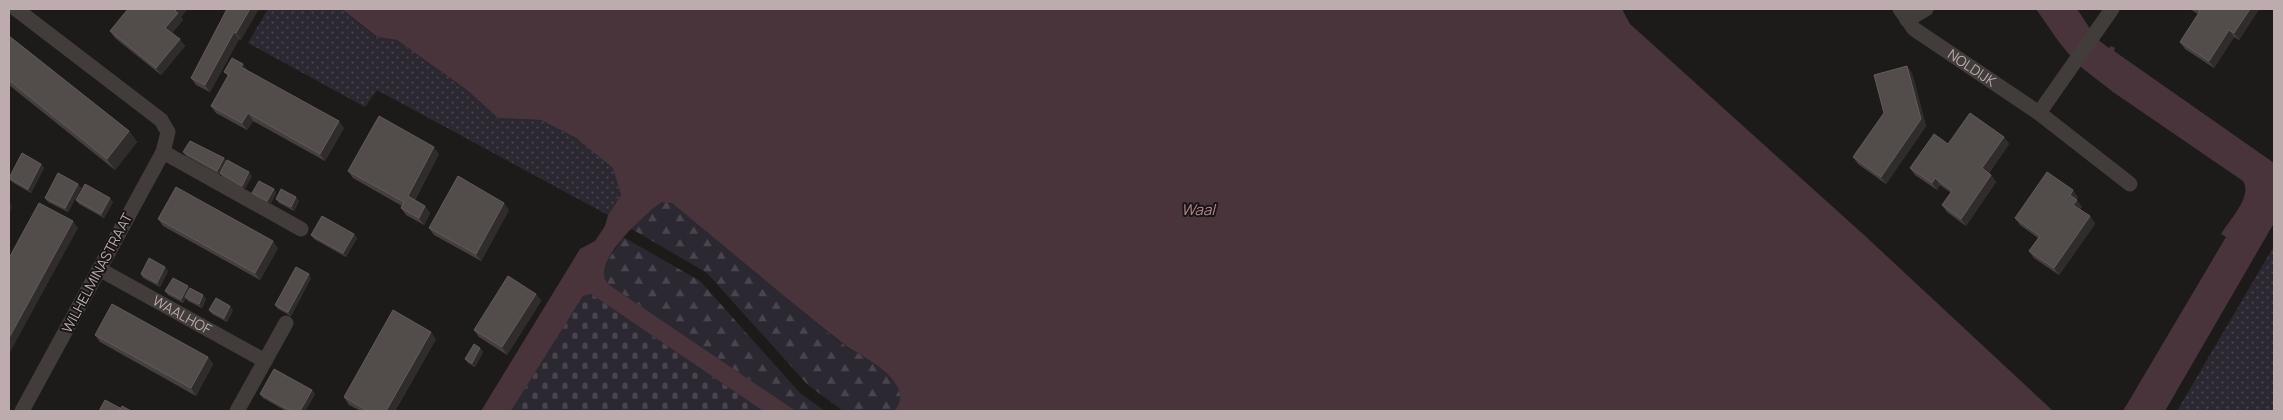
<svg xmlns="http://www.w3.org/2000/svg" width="2283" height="420" font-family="Manrope,sans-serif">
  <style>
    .grass { fill: url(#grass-dots) }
    .forest { fill: url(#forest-firs) }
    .cemetery { fill: url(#cemetery-stones) }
    .water { fill: #49343b }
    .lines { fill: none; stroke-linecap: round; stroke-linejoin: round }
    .service { stroke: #423c3b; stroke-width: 15 }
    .minor { stroke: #423c3b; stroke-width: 15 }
    .wall { fill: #45403f }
    .shaded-wall { fill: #302c2b }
    .building { fill: #524c4b; stroke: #625b5a }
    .labels { text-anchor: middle; stroke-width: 4; stroke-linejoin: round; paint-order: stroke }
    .street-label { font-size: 14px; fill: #bcacad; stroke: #181615 }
    .water-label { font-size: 15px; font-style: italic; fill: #b88391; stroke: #181615 }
  </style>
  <defs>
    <pattern id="grass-dots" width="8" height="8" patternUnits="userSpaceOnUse" patternTransform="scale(1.25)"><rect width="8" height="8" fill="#2c2832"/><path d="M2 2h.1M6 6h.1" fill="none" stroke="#49444d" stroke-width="1.8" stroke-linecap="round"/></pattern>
    <pattern id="forest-firs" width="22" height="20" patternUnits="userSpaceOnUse" patternTransform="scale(1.25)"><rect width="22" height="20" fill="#2c2832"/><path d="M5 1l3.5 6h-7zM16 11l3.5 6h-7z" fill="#49444d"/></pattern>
    <pattern id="cemetery-stones" width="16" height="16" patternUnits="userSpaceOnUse" patternTransform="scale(1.25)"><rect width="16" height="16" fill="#2c2832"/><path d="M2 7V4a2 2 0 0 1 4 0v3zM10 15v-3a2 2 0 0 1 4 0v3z" fill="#49444d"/></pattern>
  </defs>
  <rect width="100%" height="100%" fill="#1d1b1a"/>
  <g class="grass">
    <polygon points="268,9 342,9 376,37 397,40 467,90 498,118 541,120 576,138 614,168 621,195 608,215 377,90 365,107 248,43"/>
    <polygon points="2274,246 2274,411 2177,411"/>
  </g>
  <g class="forest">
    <path d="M 662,202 L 672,202 C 728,249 783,296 840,342 C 860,357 888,366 899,390 C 902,397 899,405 894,411 L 843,411 L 807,384 L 707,273 L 630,228 Z"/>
    <path d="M 623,237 L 700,281 L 800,393 L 825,411 L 796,411 L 608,284 C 596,270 615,251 623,237 Z"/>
  </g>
  <polygon class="cemetery" points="591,294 763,411 511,411 583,296"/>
  <g class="water">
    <path d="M 342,9 L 1622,9 L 1630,24 L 1863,234 L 2053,411 L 894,411 C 899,405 902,397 899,390 C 888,366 860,357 841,342 C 783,296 728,249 672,203 L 662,202 C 645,214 589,263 608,284 L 796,411 L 763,411 L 591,294 L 583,296 L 511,411 L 481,411 L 580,249 L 595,241 L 605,226 L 608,215 L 621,195 L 613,168 L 576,138 L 541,120 L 498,118 L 467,90 L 397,40 L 377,37 Z"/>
    <path d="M 2036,9 L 2077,9 L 2097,39 L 2109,48 L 2111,46 L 2115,48 L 2114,51 L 2274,163 L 2274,223 L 2165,411 L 2123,411 L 2226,237 L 2221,234 C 2229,221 2253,196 2243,181 L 2113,92 L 2077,64 L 2059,42 Z"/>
  </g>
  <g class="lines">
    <g class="service">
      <polyline points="163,152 301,229"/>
      <path id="s1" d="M 99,269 L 265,361"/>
      <polyline points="237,411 286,323"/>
    </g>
    <g class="minor">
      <polyline points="16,9 161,120 168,132 163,152 22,411"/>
      <path id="s2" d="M 1900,9 L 1914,29 L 2039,113 L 2130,184"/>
      <polyline points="1907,20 1926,9"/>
      <polyline points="2039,113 2112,9"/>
    </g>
  </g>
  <g class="wall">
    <polygon points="227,9 241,40 239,39 210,92 196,85 191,78"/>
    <polygon points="2190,9 2259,9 2239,40 2234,37 2214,68 2185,49 2180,42 2198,14"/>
    <polygon points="181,17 183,20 172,33 185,46 161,75 115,38 110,31"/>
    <polygon points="9,36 129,131 137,142 115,170 9,85"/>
    <polygon points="248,71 344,128 325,161 253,121 247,130 216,113 211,106 228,76 224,72"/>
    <polygon points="1912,73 1926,126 1886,184 1858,164 1853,157"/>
    <polygon points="2004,137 2009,144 1989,173 1991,175 1996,182 1966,226 1947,212 1942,205 1951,193 1940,185 1937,190 1915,175 1910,168 1948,144"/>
    <polygon points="183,152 224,158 226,161 252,176 244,190 222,177 221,174 220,175 186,156"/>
    <polygon points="439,154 415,200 425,206 430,213 424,225 406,215 401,208 402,206 353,178 348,171"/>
    <polygon points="41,164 44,168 31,193 12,182 9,178"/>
    <polygon points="78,184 81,188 68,212 48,202 45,198"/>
    <polygon points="274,189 276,193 270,205 255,197 252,193"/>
    <polygon points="2078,197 2076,200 2082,207 2080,209 2090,216 2095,224 2059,275 2034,258 2029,251 2038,238 2020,225 2015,218"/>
    <polygon points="276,199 299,201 294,211 279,203"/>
    <polygon points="76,200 113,202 104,218 79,204"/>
    <polygon points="509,210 481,261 434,235 429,228"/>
    <polygon points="158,219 278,248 260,280 163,226"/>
    <polygon points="354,234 357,238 346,257 314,239 311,235"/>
    <polygon points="168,271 160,287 143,278 141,274"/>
    <polygon points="311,278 291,316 278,309 275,305"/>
    <polygon points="190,288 206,299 202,308 188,301 186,298 183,303 168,295 165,291"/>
    <polygon points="536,294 541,301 507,355 479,337 474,330"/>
    <polygon points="209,310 233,310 227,322 212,314"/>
    <polygon points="95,335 208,357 213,364 196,396 100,342"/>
    <polygon points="436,339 395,411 361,411 349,405 344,397"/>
    <polygon points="480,348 483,352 475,367 468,363 465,359"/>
    <polygon points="312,390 315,394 305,411 286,411 263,398 260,394"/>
  </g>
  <g class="shaded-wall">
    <polygon points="177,9 188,9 181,17 183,20 170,35 165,28"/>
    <polygon points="250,9 259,9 241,40 236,33"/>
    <polygon points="2250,9 2259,9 2239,40 2234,33"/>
    <polygon points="2229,30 2234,37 2214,68 2209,61"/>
    <polygon points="234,32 239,39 210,92 205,85"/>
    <polygon points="180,39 185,46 161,75 156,68"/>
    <polygon points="243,64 248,71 241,67"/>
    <polygon points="1907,66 1912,73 1926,126 1886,184 1881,177"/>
    <polygon points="248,113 253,121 247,130 242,123"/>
    <polygon points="339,121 344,128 325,161 320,154"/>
    <polygon points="129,131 137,142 115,170 107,159"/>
    <polygon points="2004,137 2009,144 1987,175 1982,168"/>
    <polygon points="434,147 439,154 413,203 408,196"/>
    <polygon points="224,158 227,162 220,173 221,174 220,175 217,171"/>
    <polygon points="41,164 44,168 31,193 28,189"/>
    <polygon points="249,172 252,176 244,190 242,186"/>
    <polygon points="1991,175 1996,182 1966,226 1961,219"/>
    <polygon points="1935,178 1940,185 1937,190 1932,183"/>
    <polygon points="78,184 81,188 68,212 65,208"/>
    <polygon points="274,189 276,193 270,205 267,201"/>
    <polygon points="2073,190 2078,197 2075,202 2070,195"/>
    <polygon points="296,197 299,201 294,211 291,207"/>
    <polygon points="110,198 113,202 104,218 101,214"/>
    <polygon points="2077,200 2082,207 2078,212 2073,205"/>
    <polygon points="10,203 12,207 9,214 9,205"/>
    <polygon points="504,203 509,210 481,261 476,254"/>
    <polygon points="425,206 430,213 424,225 419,218"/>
    <polygon points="2090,216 2095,224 2059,275 2054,268"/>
    <polygon points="73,221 78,228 9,354 9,338"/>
    <polygon points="354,234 357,238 346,257 343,253"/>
    <polygon points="273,241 278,248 260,280 255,273"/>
    <polygon points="165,267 168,271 160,287 157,283"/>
    <polygon points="309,274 311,278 291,316 288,312"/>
    <polygon points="188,286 191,290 185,297 186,298 183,303 181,299"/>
    <polygon points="536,294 541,301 507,355 502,347"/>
    <polygon points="203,295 206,299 202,308 199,304"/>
    <polygon points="230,306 233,310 227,322 224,318"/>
    <polygon points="431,332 436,339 395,411 386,411"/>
    <polygon points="480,348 483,352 475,367 472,363"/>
    <polygon points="208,357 213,364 196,396 191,388"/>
    <polygon points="312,390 315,394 305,411 300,411"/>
  </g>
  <g class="building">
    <polygon points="128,9 177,9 175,11 178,13 165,28 180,39 156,68 110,31"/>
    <polygon points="227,9 250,9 236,33 234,32 205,85 191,78"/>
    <polygon points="2197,9 2250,9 2234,33 2229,30 2209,61 2180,42 2200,11"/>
    <polygon points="9,36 129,131 107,159 9,80"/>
    <polygon points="232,58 243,64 241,67 339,121 320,154 248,113 242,123 211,106 229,74 224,72"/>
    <polygon points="1907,66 1921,119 1881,177 1853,157 1884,113 1874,75"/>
    <polygon points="1970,113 2004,137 1982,168 1991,175 1961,219 1942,205 1952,191 1935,178 1932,183 1910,168 1934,134 1948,144"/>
    <polygon points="379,116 434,147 408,196 425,206 419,218 401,208 404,202 348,171"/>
    <polygon points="190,141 224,158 217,171 183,152"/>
    <polygon points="22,153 41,164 28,189 9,178"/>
    <polygon points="227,160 249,172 242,186 220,173"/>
    <polygon points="2047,172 2073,190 2070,195 2077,200 2073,205 2090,216 2054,268 2029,251 2040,236 2015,218"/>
    <polygon points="58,173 78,184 65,208 45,198"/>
    <polygon points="458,176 504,203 476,254 429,228"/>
    <polygon points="259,181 274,189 267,201 252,193"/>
    <polygon points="85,184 110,198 101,214 76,200"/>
    <polygon points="176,187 273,241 255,273 158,219"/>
    <polygon points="281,189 296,197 291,207 276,199"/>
    <polygon points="39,203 73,221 9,338 9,258"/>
    <polygon points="322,216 354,234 343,253 311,235"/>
    <polygon points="149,258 165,267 157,283 141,274"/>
    <polygon points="296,267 309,274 288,312 275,305"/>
    <polygon points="508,276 536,294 502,347 474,330"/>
    <polygon points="173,278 188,286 181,299 165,291"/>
    <polygon points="190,288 203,295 199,304 185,297"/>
    <polygon points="216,298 230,306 224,318 209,310"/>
    <polygon points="112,304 208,357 191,388 95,335"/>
    <polygon points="393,310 431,332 386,411 368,411 344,397"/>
    <polygon points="474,344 480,348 472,363 465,359"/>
    <polygon points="274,369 312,390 300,411 291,411 260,394"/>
    <polygon points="105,400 120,408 118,411 99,411"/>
    <polygon points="122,406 131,411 119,411"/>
  </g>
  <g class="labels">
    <g class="street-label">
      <text dy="5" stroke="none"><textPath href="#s2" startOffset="94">NOLDIJK</textPath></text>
      <text transform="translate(97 273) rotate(-62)" y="5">WILHELMINASTRAAT</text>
      <text dy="5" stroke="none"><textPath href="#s1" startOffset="95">WAALHOF</textPath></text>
    </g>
    <g class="water-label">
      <text x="1198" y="215">Waal</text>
    </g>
  </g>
  <rect width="2283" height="420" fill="none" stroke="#bcacad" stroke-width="20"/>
</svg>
